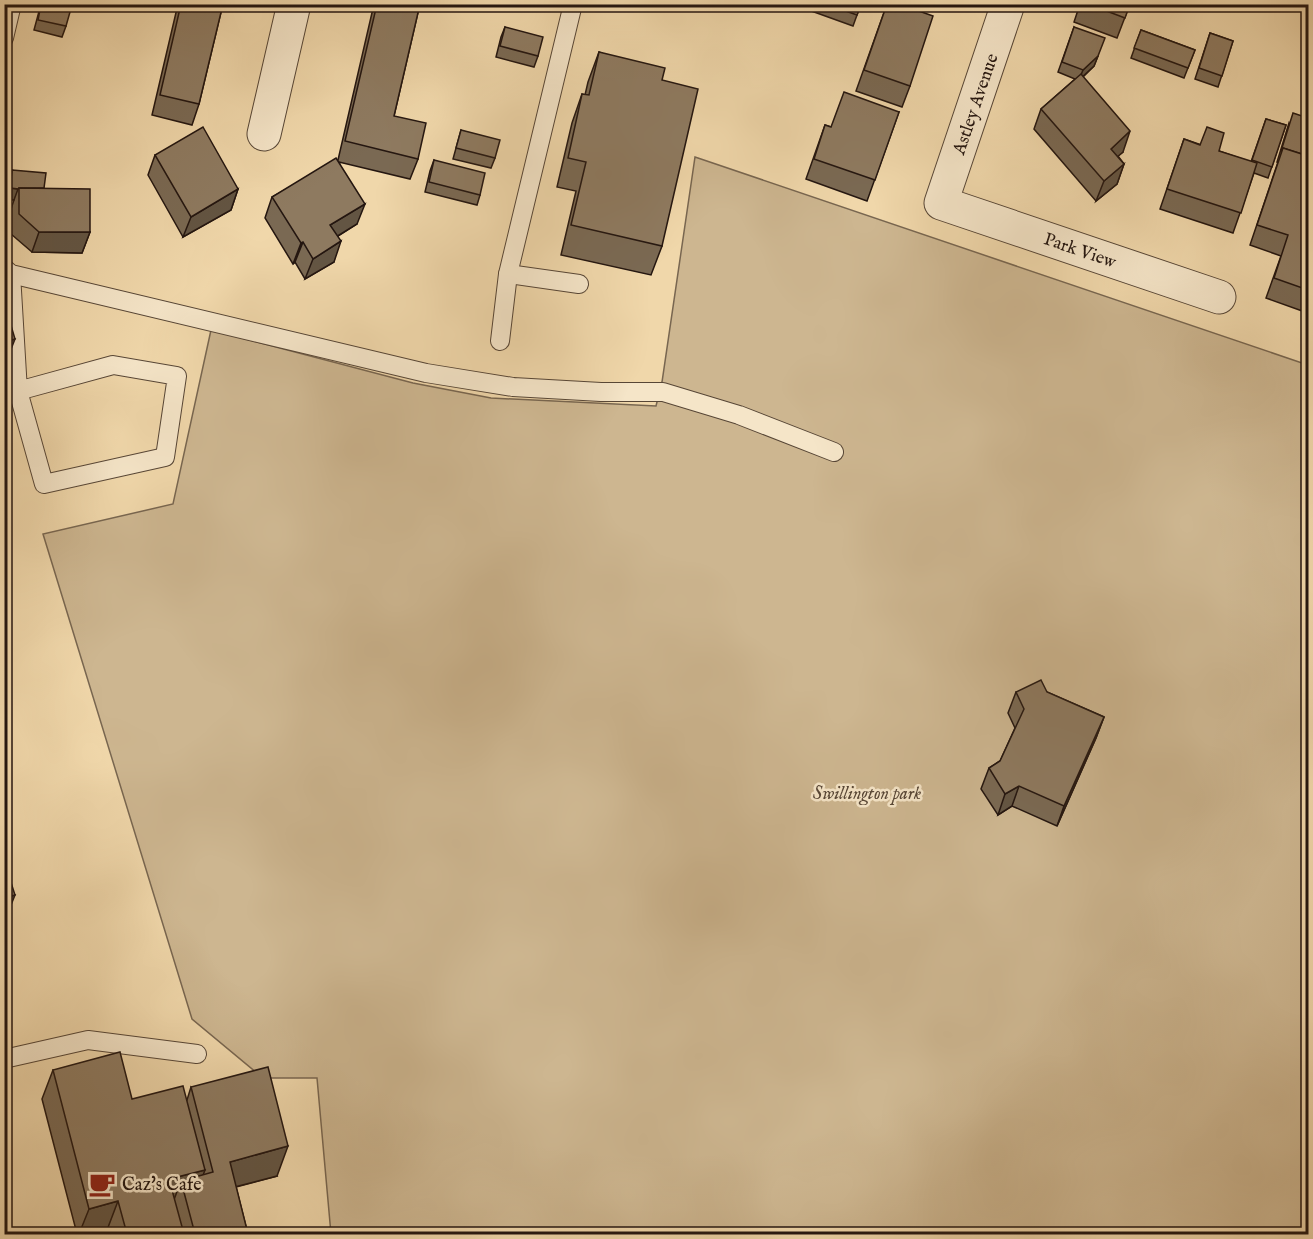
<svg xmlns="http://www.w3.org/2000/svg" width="1313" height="1239" font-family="'IM FELL English',serif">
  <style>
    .green { fill: #cdb690; stroke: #786650; stroke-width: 1.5 }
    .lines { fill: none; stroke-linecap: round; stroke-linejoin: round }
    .lane-casing { stroke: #574636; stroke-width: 20 }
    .street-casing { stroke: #574636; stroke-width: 35 }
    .lane { stroke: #f5e5c8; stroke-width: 18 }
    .street { stroke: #f5e5c8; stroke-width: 33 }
    .wall { fill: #7a6953; stroke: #241610; stroke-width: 1.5 }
    .shaded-wall { fill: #635543; stroke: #241610; stroke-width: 1.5 }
    .building { fill: #8e7a60; stroke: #241610; stroke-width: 1.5 }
    .labels { text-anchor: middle; stroke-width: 5; stroke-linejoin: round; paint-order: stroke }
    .street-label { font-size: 18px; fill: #241610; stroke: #f5e5c8 }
    .park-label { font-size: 18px; font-style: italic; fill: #574636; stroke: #f5e5c8 }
    .poi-label { font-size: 18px; fill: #241610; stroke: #f5e5c8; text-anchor: start }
  </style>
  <rect width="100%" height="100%" fill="#f0d7aa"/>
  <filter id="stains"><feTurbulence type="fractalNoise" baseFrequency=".00333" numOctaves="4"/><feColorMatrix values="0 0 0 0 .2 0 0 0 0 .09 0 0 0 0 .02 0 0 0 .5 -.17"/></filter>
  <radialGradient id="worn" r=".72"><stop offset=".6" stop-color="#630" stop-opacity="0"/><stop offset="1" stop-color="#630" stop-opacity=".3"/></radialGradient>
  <polygon class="green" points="695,157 1308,365 1308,1234 331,1234 317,1078 263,1078 192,1019 43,534 173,504 211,330 413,383 491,398 656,406 662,382"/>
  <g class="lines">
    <g class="lane-casing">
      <g id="lane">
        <polyline points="4,38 12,4"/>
        <polyline points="4,268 11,274 426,373 513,387 601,392 663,392 739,415 834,452"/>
        <polyline points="508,274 579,284"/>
        <polyline points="500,341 508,274 573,4"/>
        <polyline points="4,395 18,391 113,365 177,376 165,457 44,484 18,391 11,274"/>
        <polyline points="4,1059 88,1040 197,1054"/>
      </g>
    </g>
    <g class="street-casing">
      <g id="street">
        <polyline points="1008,4 941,203 1219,297"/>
        <polyline points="264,134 294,4"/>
      </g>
    </g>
    <use href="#lane" class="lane"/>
    <use href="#street" class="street"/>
  </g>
  <g class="wall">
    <polygon points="41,4 68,4 66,26 62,37 34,30"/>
    <polygon points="178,4 223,4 199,104 192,125 152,115"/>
    <polygon points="374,4 420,4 394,116 418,159 410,179 339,162 357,224 338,236 334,262 305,279 295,262 293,264 265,218 272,197 338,160"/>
    <polygon points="801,4 861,4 853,26 803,8 804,5"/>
    <polygon points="887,4 910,86 902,107 856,91"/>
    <polygon points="917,4 939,4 937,11"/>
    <polygon points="1080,4 1130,4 1117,38 1074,22"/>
    <polygon points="505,27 538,56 534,67 496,57 501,37"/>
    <polygon points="1074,27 1098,56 1094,66 1083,77 1123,152 1118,156 1124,164 1117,184 1096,201 1034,129 1041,109 1075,79 1058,72"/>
    <polygon points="1141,30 1195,50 1184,78 1131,58"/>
    <polygon points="1210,33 1233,41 1218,87 1195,79"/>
    <polygon points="599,52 662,80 662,246 651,275 561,255 576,191 557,187 572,123 582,94 585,95 588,82"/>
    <polygon points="899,112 867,201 806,179 825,125 831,127"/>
    <polygon points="1266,119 1286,125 1268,178 1254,173 1233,233 1160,209 1184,139 1251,162"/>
    <polygon points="1289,123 1302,154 1308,156 1308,318 1303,316 1305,312 1266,298 1281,256 1250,245 1278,162 1277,162"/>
    <polygon points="461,130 495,158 491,168 453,159"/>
    <polygon points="155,155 238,189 231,210 183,237 148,175"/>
    <polygon points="434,160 480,195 477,205 425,192 430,171"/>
    <polygon points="12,170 44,188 90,232 82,253 32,252 11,234 11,209 14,200 6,199 8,180"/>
    <polygon points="1016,692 1047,692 1104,717 1096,738 1057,826 1012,806 998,815 981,789 989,768 1000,761 1015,728 1008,713"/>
    <polygon points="53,1070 132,1099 187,1100 191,1087 277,1176 236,1187 248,1234 108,1234 107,1230 77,1234 42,1099"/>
  </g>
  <g class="shaded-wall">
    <polygon points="1098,56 1094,66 1079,80 1083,70"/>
    <polygon points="1130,131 1123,152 1103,169 1111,149"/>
    <polygon points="1124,164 1117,184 1096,201 1104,181"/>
    <polygon points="10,188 18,189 14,200 6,199"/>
    <polygon points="238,189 231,210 183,237 191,217"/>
    <polygon points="365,204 357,224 323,245 330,225"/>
    <polygon points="39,232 90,232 82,253 32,252"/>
    <polygon points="341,241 334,262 305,279 313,259"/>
    <polygon points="303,242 295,262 293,264 301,243"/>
    <polygon points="15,339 4,367 4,342"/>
    <polygon points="1104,717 1096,738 1057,826 1064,806"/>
    <polygon points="1019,786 1012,806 998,815 1005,794"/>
    <polygon points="15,895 7,915 4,916 4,898"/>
    <polygon points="288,1146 277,1176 219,1191 230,1162"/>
    <polygon points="205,1170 194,1199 181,1181 172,1205 169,1179"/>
    <polygon points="118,1201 107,1230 91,1234 79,1234 89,1209"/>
  </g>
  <g class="building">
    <polygon points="41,4 72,5 66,26 38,20"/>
    <polygon points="181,4 223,4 199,104 160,95"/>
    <polygon points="377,4 420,4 394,116 426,123 418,159 345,141"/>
    <polygon points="826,4 861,4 857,15"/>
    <polygon points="887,4 899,4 933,16 910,86 864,70"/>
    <polygon points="1088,4 1130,4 1125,18"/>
    <polygon points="505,27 543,37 538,56 500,46"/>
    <polygon points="1074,27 1105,38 1098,56 1083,70 1062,62"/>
    <polygon points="1141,30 1195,50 1188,68 1134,48"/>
    <polygon points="1210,33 1233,41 1222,76 1199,68"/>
    <polygon points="599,52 665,68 662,80 698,89 662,246 571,225 586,162 568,158 582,94 589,95"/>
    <polygon points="1081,74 1130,131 1111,149 1124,164 1104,181 1041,109"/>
    <polygon points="844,92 899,112 875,180 814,159 825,125 831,127"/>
    <polygon points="1293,113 1308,118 1308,136 1302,154 1283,148 1282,151 1281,151"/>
    <polygon points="1266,119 1286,125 1272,167 1252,160"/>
    <polygon points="203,127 238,189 191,217 155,155"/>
    <polygon points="1207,127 1224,133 1219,151 1257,163 1241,213 1167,189 1184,139 1200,145"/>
    <polygon points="461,130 500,140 495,158 456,148"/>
    <polygon points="1283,148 1308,156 1308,290 1274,278 1288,235 1257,225"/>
    <polygon points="336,158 365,204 330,225 341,241 313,259 303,242 301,243 272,197"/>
    <polygon points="434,160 485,173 480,195 429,182"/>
    <polygon points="12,170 46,173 44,188 19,188 19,189 10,188"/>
    <polygon points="19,188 90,189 90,232 39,232 19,214"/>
    <polygon points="4,302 15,339 4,342"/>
    <polygon points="1041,680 1047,692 1104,717 1064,806 1019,786 1005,794 989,768 1000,761 1024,709 1016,692"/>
    <polygon points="4,861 15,895 4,898"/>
    <polygon points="120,1052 132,1099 183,1086 205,1170 169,1179 184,1234 127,1234 118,1201 89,1209 53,1070"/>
    <polygon points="268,1067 288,1146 230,1162 248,1234 195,1234 181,1181 213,1172 191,1087"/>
    <polygon points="102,1228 103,1234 79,1234"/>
  </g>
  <defs>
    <g id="cafe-bare" transform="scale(2.07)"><path d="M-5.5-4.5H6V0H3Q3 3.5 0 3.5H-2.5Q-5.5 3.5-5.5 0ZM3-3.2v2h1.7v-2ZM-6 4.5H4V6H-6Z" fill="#8f2418" stroke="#f5e5c8" stroke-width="2.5" paint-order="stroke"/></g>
  </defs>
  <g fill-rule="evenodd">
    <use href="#cafe-bare" x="102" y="1184"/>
  </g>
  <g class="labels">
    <g class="street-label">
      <text transform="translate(975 104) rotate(-71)" y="6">Astley Avenue</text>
      <text transform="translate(1080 250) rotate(19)" y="6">Park View</text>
    </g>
    <g class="park-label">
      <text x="867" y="799">Swillington park</text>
    </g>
    <g class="poi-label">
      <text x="122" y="1190">Caz's Cafe</text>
    </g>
  </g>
  <rect width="1313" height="1239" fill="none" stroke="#f0d7aa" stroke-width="24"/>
  <rect x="6" y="6" width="1301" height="1227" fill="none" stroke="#241610" stroke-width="3"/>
  <rect x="12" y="12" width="1289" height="1215" fill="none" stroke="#241610" stroke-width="1.5"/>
  <rect width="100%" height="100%" filter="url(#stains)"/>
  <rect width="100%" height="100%" fill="url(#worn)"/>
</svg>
